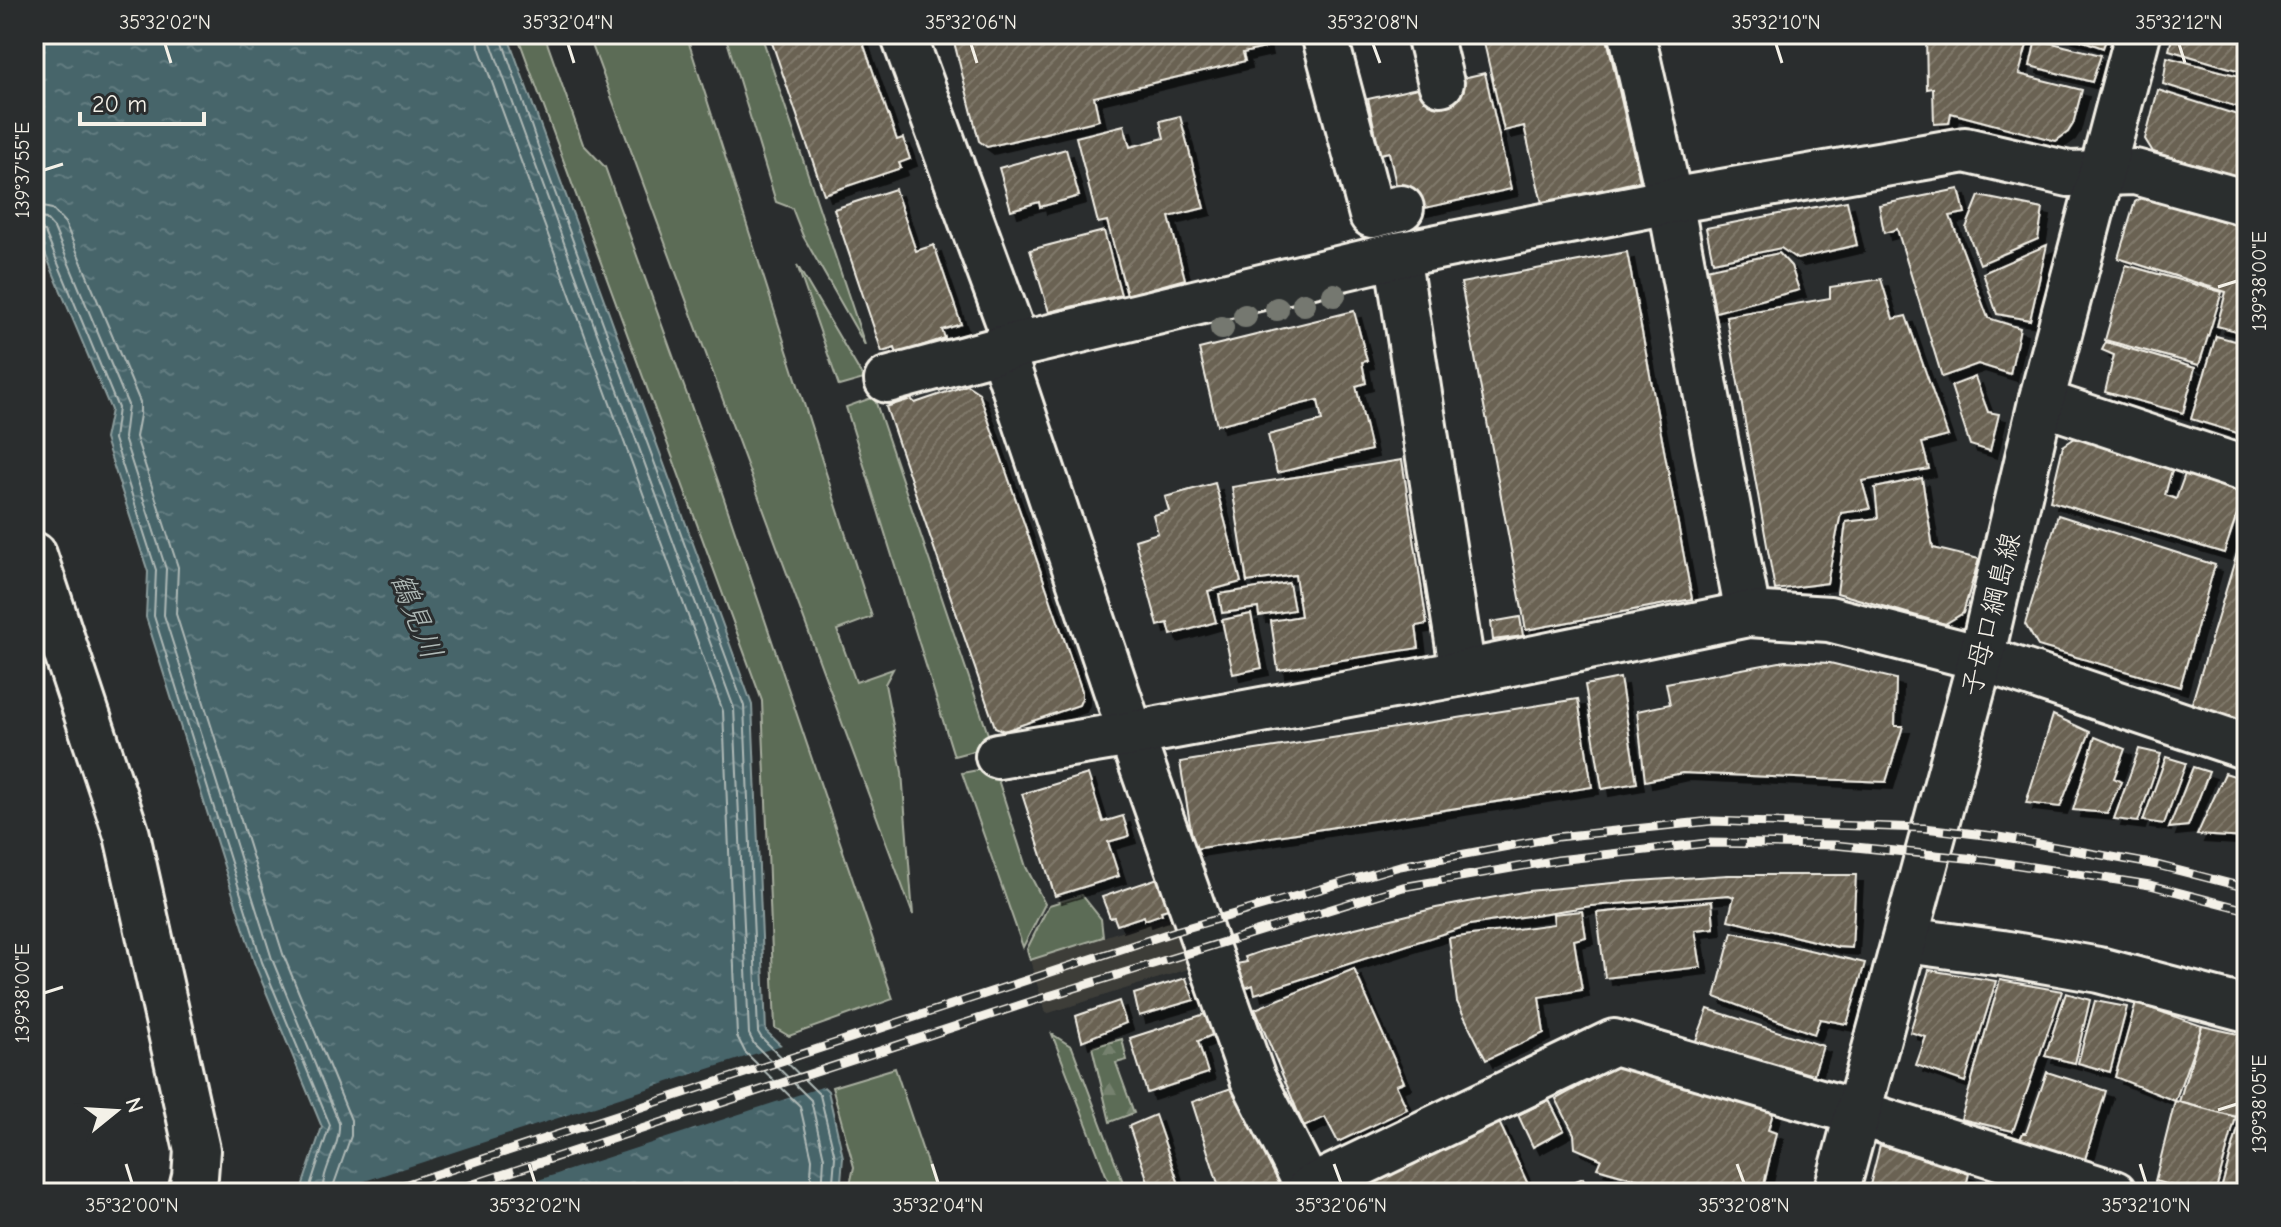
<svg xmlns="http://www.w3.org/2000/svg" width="2281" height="1227" font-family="'Comic Neue','Klee One',sans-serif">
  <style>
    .built { fill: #3d3d39 }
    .grass { fill: #5c6c56; stroke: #a8ae9f; stroke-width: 2 }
    .forest { fill: url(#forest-firs); stroke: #a8ae9f; stroke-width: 2 }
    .water { fill: url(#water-ripples); stroke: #8c9d9d; stroke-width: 2 }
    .pier { fill: #2a2d2e }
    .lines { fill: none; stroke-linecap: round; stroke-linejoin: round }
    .shore { stroke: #afb9b6; stroke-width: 2 }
    .building { fill: url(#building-hatch); stroke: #f4f1e8; stroke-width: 2; filter: url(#shadow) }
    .minor-casing { stroke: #f4f1e8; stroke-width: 50 }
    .major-casing { stroke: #f4f1e8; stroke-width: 50 }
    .minor { stroke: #2a2d2e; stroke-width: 44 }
    .major { stroke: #2a2d2e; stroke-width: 44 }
    .rail-casing { stroke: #f4f1e8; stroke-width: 9 }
    .rail { stroke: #2a2d2e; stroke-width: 6; stroke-dasharray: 18; stroke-linecap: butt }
    .tree { fill: #747870 }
    .ticks { fill: none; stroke: #f4f1e8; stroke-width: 3 }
    .labels { text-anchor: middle; stroke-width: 6; stroke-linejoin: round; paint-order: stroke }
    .street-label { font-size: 28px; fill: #f4f1e8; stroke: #2a2d2e }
    .water-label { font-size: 30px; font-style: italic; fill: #afb9b6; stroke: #2a2d2e }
    .neatline { fill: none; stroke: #f4f1e8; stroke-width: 3 }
    .ticks-label { font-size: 20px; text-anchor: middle; fill: #f4f1e8 }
  </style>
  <defs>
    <pattern id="forest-firs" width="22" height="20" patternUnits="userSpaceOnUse" patternTransform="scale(2)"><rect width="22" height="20" fill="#5c6c56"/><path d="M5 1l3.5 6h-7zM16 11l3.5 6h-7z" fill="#74816e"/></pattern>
    <pattern id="water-ripples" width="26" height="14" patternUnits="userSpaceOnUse" patternTransform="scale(2)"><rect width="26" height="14" fill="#47656b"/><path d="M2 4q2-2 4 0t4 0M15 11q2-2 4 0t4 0" fill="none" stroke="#627c80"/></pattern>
    <pattern id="building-hatch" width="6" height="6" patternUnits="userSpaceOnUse" patternTransform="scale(2)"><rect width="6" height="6" fill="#6a6252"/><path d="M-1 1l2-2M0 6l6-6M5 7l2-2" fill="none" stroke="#80796b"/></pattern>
    <filter id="shadow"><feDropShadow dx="7" dy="7" stdDeviation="0" flood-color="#0009"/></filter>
  </defs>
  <rect width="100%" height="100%" fill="#2a2d2e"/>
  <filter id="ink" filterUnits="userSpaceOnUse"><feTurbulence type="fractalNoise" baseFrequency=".0125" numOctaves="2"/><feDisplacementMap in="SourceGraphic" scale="16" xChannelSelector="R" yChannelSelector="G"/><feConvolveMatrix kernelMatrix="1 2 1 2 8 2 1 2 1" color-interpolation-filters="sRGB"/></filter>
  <g filter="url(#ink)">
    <polygon class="built" points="1175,914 1188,969 1046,1014 1030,960"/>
    <g class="grass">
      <polygon points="517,34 544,34 583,144 605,167 717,478 893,999 789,1036 775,1028 762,701"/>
      <polygon points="588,34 686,34 872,617 837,630 856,682 893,669 885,684 902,772 913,915"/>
      <polygon points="725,34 761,34 865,345 803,236 792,208 776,202"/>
      <polygon points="797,265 864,379 839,386"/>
      <polygon points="874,397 992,746 954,756 846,407"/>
      <polygon points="994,767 1026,867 1045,904 1023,947 962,773"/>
      <polygon points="1082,895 1101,919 1103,937 1030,960 1027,949 1049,905"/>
      <polygon points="1052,1034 1072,1047 1127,1193 1113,1193"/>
      <polygon points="895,1068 937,1193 851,1193 849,1189 854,1167 832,1087"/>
    </g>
    <polygon class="forest" points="1122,1039 1127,1060 1116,1063 1134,1113 1110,1122 1092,1047"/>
    <polygon class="water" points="34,34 507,34 752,705 766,1031 828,1091 843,1157 840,1193 305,1193 303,1184 322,1127 255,965 146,617 148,572 105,439 111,410 34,227"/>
    <polygon class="pier" points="785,1044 828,1085 499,1193 328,1193"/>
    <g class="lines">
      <g class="shore">
        <polyline points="478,34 479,47 723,711 737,1036 745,1052 800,1106 812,1159 810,1193"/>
        <polyline points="490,34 491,43 734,708 749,1034 754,1044 811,1100 824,1158 822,1193"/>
        <polyline points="500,34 538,146 744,706 758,1032 761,1037 820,1095 835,1157 832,1193"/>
        <polyline points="34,205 52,209 65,223 140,402 140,415 136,437 178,567 176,614 283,954 351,1120 351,1136 334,1184 335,1193"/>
        <path d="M 34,217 L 46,219 L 54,228 L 128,405 L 124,438 L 166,569 L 164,615 L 272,959 L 339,1123 C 341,1147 321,1169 323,1193"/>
        <polyline points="34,227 40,228 45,232 118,408 114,439 156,570 154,616 262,962 330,1125 311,1183 312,1193"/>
      </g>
    </g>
    <g class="building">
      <polygon points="769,34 860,34 897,140 903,138 910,159 899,163 901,168 824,194"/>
      <polygon points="952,34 1262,34 1265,48 1243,53 1245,61 1094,97 1099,120 987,147 979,141"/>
      <polygon points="1499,34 1606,34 1640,181 1542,203 1524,126 1504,131 1483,38"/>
      <polygon points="1926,34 2030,34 2019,74 2082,90 2073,124 2068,132 2056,141 1951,113 1949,123 1934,124 1933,88 1927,89"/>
      <polygon points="2064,34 2108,34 2103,48"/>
      <polygon points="2173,34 2247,34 2247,73 2169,50"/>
      <polygon points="2036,39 2101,55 2092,82 2030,66"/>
      <polygon points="2167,57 2247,78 2247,110 2163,84"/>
      <polygon points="1485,73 1511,189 1402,213 1389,152 1380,154 1368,99"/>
      <polygon points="2158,90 2247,118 2247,179 2153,152 2145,139"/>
      <polygon points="1180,116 1204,208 1169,217 1185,279 1127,295 1107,221 1098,223 1076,137 1124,125 1130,147 1164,138 1160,121"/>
      <polygon points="1066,149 1079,196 1040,207 1039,202 1011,210 999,168"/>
      <polygon points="895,189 916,251 934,245 961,324 942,330 945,338 897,354 895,348 882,352 834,209"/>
      <polygon points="1959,189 1965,213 1950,216 1988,318 2020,328 2010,374 1978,364 1942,377 1897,229 1884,233 1879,205"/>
      <polygon points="1979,196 2043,209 2038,239 1980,264 1966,228"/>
      <polygon points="2144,196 2247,229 2247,334 2217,326 2226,292 2118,258 2135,202"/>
      <polygon points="1847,201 1857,245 1797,259 1781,248 1713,262 1706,228"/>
      <polygon points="1104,231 1121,295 1049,312 1030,250"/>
      <polygon points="2047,245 2030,320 1997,314 1983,273"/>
      <polygon points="1627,252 1692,599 1526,630 1461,283"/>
      <polygon points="1779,253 1791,266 1799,290 1712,313 1701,270"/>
      <polygon points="2126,265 2222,292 2199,365 2105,340"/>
      <polygon points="1881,279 1893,319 1906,316 1948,436 1922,443 1929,469 1862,481 1870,509 1841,513 1827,583 1775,590 1726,316 1830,298 1830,287"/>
      <polygon points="1354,311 1367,361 1362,362 1366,383 1356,386 1371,450 1277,473 1268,435 1322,421 1318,400 1217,425 1199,349"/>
      <polygon points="2216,336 2247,344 2247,436 2191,419"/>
      <polygon points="2106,342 2195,368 2183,413 2105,392 2114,355 2102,350"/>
      <polygon points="1975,377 1988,412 1999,414 1990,451 1970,445 1951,386"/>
      <polygon points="967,385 979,393 1082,691 1082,698 1079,705 1004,731 995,727 886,407 911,399 915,403"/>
      <polygon points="2081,434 2173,466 2165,495 2176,499 2185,474 2244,494 2224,553 2050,501 2063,446"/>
      <polygon points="1402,460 1427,624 1416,626 1419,648 1278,670 1271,621 1301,616 1295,575 1247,582 1232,487"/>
      <polygon points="1922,478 1933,548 1979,559 1963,613 1945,624 1837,593 1846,522 1878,518 1875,488"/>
      <polygon points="1215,483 1241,582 1208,591 1216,622 1171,635 1168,623 1158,626 1135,540 1158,533 1153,515 1169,511 1165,497"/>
      <polygon points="2058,515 2215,565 2180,687 2038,646 2025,624"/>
      <polygon points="2247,520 2247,723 2191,706"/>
      <polygon points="1289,583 1294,610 1259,616 1258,608 1222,613 1219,594"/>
      <polygon points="1251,614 1262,668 1233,674 1222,620"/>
      <polygon points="1520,617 1523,636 1493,640 1491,622"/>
      <polygon points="1785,661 1830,663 1896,679 1895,726 1903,726 1886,782 1682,773 1645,781 1637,711 1670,704 1666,683"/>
      <polygon points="1620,678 1637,783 1602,789 1585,685"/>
      <polygon points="1578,699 1592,787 1194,849 1180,762"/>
      <polygon points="2053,715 2090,732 2060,807 2026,803"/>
      <polygon points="2095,737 2125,749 2114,778 2121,782 2107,813 2073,810"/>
      <polygon points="2139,749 2161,754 2138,822 2114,819"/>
      <polygon points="2166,757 2186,763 2164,824 2143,821"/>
      <polygon points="2193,767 2209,772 2188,826 2169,828"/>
      <polygon points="2225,773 2247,780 2247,838 2197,835"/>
      <polygon points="1088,774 1103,822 1123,816 1129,836 1108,842 1119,876 1055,896 1022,794"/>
      <polygon points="1728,875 1856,875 1852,948 1838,947 1728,920 1734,897 1729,895 1591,906 1470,925 1255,994 1253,985 1237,991 1231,965 1247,962 1245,957 1262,951 1436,908 1528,891 1623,882"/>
      <polygon points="1158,878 1168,909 1161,911 1162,914 1145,920 1144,916 1117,925 1114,917 1110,918 1102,897"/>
      <polygon points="1712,901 1714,928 1695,930 1701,967 1605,978 1597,913"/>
      <polygon points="1582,911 1586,937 1574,940 1582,990 1539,997 1544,1033 1486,1060 1457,1002 1449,938 1554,924 1553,914"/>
      <polygon points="1732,932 1865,963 1847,1024 1820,1019 1814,1034 1715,997"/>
      <polygon points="1354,969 1404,1082 1396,1085 1407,1109 1338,1142 1325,1117 1304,1127 1255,1009"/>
      <polygon points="1929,970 1996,981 1965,1082 1916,1065 1926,1037 1910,1032"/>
      <polygon points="1186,978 1194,1000 1139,1016 1134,994"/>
      <polygon points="2000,980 2062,991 2013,1131 1961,1119"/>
      <polygon points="2066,993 2090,1000 2075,1063 2045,1056"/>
      <polygon points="1119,1001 1126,1023 1082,1041 1076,1016"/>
      <polygon points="2095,1001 2127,1007 2110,1072 2078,1063"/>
      <polygon points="2136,1003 2202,1026 2175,1101 2115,1077"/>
      <polygon points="1708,1009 1823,1046 1812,1080 1695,1043"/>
      <polygon points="1208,1013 1217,1033 1198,1041 1208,1073 1147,1093 1130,1038"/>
      <polygon points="2202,1026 2247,1036 2247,1080 2236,1117 2179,1102"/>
      <polygon points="1616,1066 1749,1105 1760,1100 1774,1110 1768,1130 1776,1133 1762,1193 1685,1193 1597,1168 1601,1159 1575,1148 1574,1134 1556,1099"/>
      <polygon points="2047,1072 2106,1091 2082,1169 2016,1148 2023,1133 2026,1133"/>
      <polygon points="1237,1086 1286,1183 1262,1193 1221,1193 1192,1102"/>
      <polygon points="1549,1100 1564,1130 1533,1147 1518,1115"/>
      <polygon points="2175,1101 2236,1117 2215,1193 2197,1193 2155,1181"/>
      <polygon points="1155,1115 1182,1193 1152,1193 1129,1126"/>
      <polygon points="1499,1122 1532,1193 1337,1193"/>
      <polygon points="2239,1125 2247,1128 2247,1193 2220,1193"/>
      <polygon points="1880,1145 1969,1174 1964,1193 1868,1193"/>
      <polygon points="1583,1178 1590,1193 1569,1193 1566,1185"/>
    </g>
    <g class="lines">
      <g class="minor-casing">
        <g id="minor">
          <polyline points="903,34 1017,345"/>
          <polyline points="1324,34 1372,215 1401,208"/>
          <polyline points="1429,34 1441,83"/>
          <polyline points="1632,34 1670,201 1748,614"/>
          <polyline points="1397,255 1463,673"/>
          <polyline points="1001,348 1131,734 1253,1079 1311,1193"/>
          <polyline points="887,380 1017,345 1397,255 1670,201 1965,150 2069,174 2135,172 2247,203"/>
          <polyline points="2041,402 2247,470"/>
          <polyline points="34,555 127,835 197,1150 195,1176 191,1193"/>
          <polyline points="998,756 1131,734 1463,673 1748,614 1829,619 1981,658 2247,747"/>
          <polyline points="1906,940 2002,953 2099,970 2247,1009"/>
          <polyline points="1310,1188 1614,1042 1858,1113 2114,1193"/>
        </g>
      </g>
      <g class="major-casing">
        <polyline id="major" points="1836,1193 1981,658 2041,402 2138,34"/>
      </g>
      <use href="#minor" class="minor"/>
      <use href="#major" class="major"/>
      <g class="rail-casing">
        <g id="rail">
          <polyline points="380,1193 1176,931 1400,866 1557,837 1712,821 1924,828 1994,836 2157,865 2247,888"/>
          <polyline points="446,1193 1036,1000 1403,887 1558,860 1708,843 1835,845 1986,860 2150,885 2247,910"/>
        </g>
      </g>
      <use href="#rail" class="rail"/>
    </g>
    <g class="tree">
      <circle cx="1334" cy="295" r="12"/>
      <circle cx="1304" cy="304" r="12"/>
      <circle cx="1277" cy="309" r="12"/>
      <circle cx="1245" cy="316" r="12"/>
      <circle cx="1222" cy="328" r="12"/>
    </g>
  </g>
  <path class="ticks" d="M 165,44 L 171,63M 568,44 L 574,63M 971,44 L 977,63M 1373,44 L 1380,63M 1776,44 L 1782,63M 2179,44 L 2185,63M 44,170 L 63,164M 2218,287 L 2237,281M 44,993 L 63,987M 2218,1110 L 2237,1104M 126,1164 L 132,1183M 529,1164 L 535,1183M 932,1164 L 938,1183M 1334,1164 L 1341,1183M 1737,1164 L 1744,1183M 2140,1164 L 2146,1183"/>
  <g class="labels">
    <g class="street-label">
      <text transform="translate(1990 614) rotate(-76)" y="10">子母口綱島線</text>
    </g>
    <g class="water-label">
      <text transform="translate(417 616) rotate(68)" y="10">鶴見川</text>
    </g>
  </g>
  <rect width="2281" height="1227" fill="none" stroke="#2a2d2e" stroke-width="88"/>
  <g transform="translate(116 1111) rotate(72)" stroke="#2a2d2e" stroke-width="6" paint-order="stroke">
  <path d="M0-6L14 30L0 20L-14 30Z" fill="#f4f1e8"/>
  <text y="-12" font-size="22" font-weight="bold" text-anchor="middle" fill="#f4f1e8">N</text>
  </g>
  <path d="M80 112v12h124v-12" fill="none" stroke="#f4f1e8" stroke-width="4"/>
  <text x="92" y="112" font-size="24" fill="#f4f1e8" stroke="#2a2d2e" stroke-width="6" paint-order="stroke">20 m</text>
  <rect x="44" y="44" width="2193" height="1139" class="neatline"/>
  <g class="ticks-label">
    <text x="165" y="29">35°32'02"N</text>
    <text x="568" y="29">35°32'04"N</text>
    <text x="971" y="29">35°32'06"N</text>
    <text x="1373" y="29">35°32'08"N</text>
    <text x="1776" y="29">35°32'10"N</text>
    <text x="2179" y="29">35°32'12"N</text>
    <text transform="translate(22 170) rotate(-90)" y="7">139°37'55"E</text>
    <text transform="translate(2259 281) rotate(-90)" y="7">139°38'00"E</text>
    <text transform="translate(22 993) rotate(-90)" y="7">139°38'00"E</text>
    <text transform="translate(2259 1104) rotate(-90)" y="7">139°38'05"E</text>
    <text x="132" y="1212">35°32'00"N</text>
    <text x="535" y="1212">35°32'02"N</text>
    <text x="938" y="1212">35°32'04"N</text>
    <text x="1341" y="1212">35°32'06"N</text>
    <text x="1744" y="1212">35°32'08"N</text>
    <text x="2146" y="1212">35°32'10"N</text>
  </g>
</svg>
